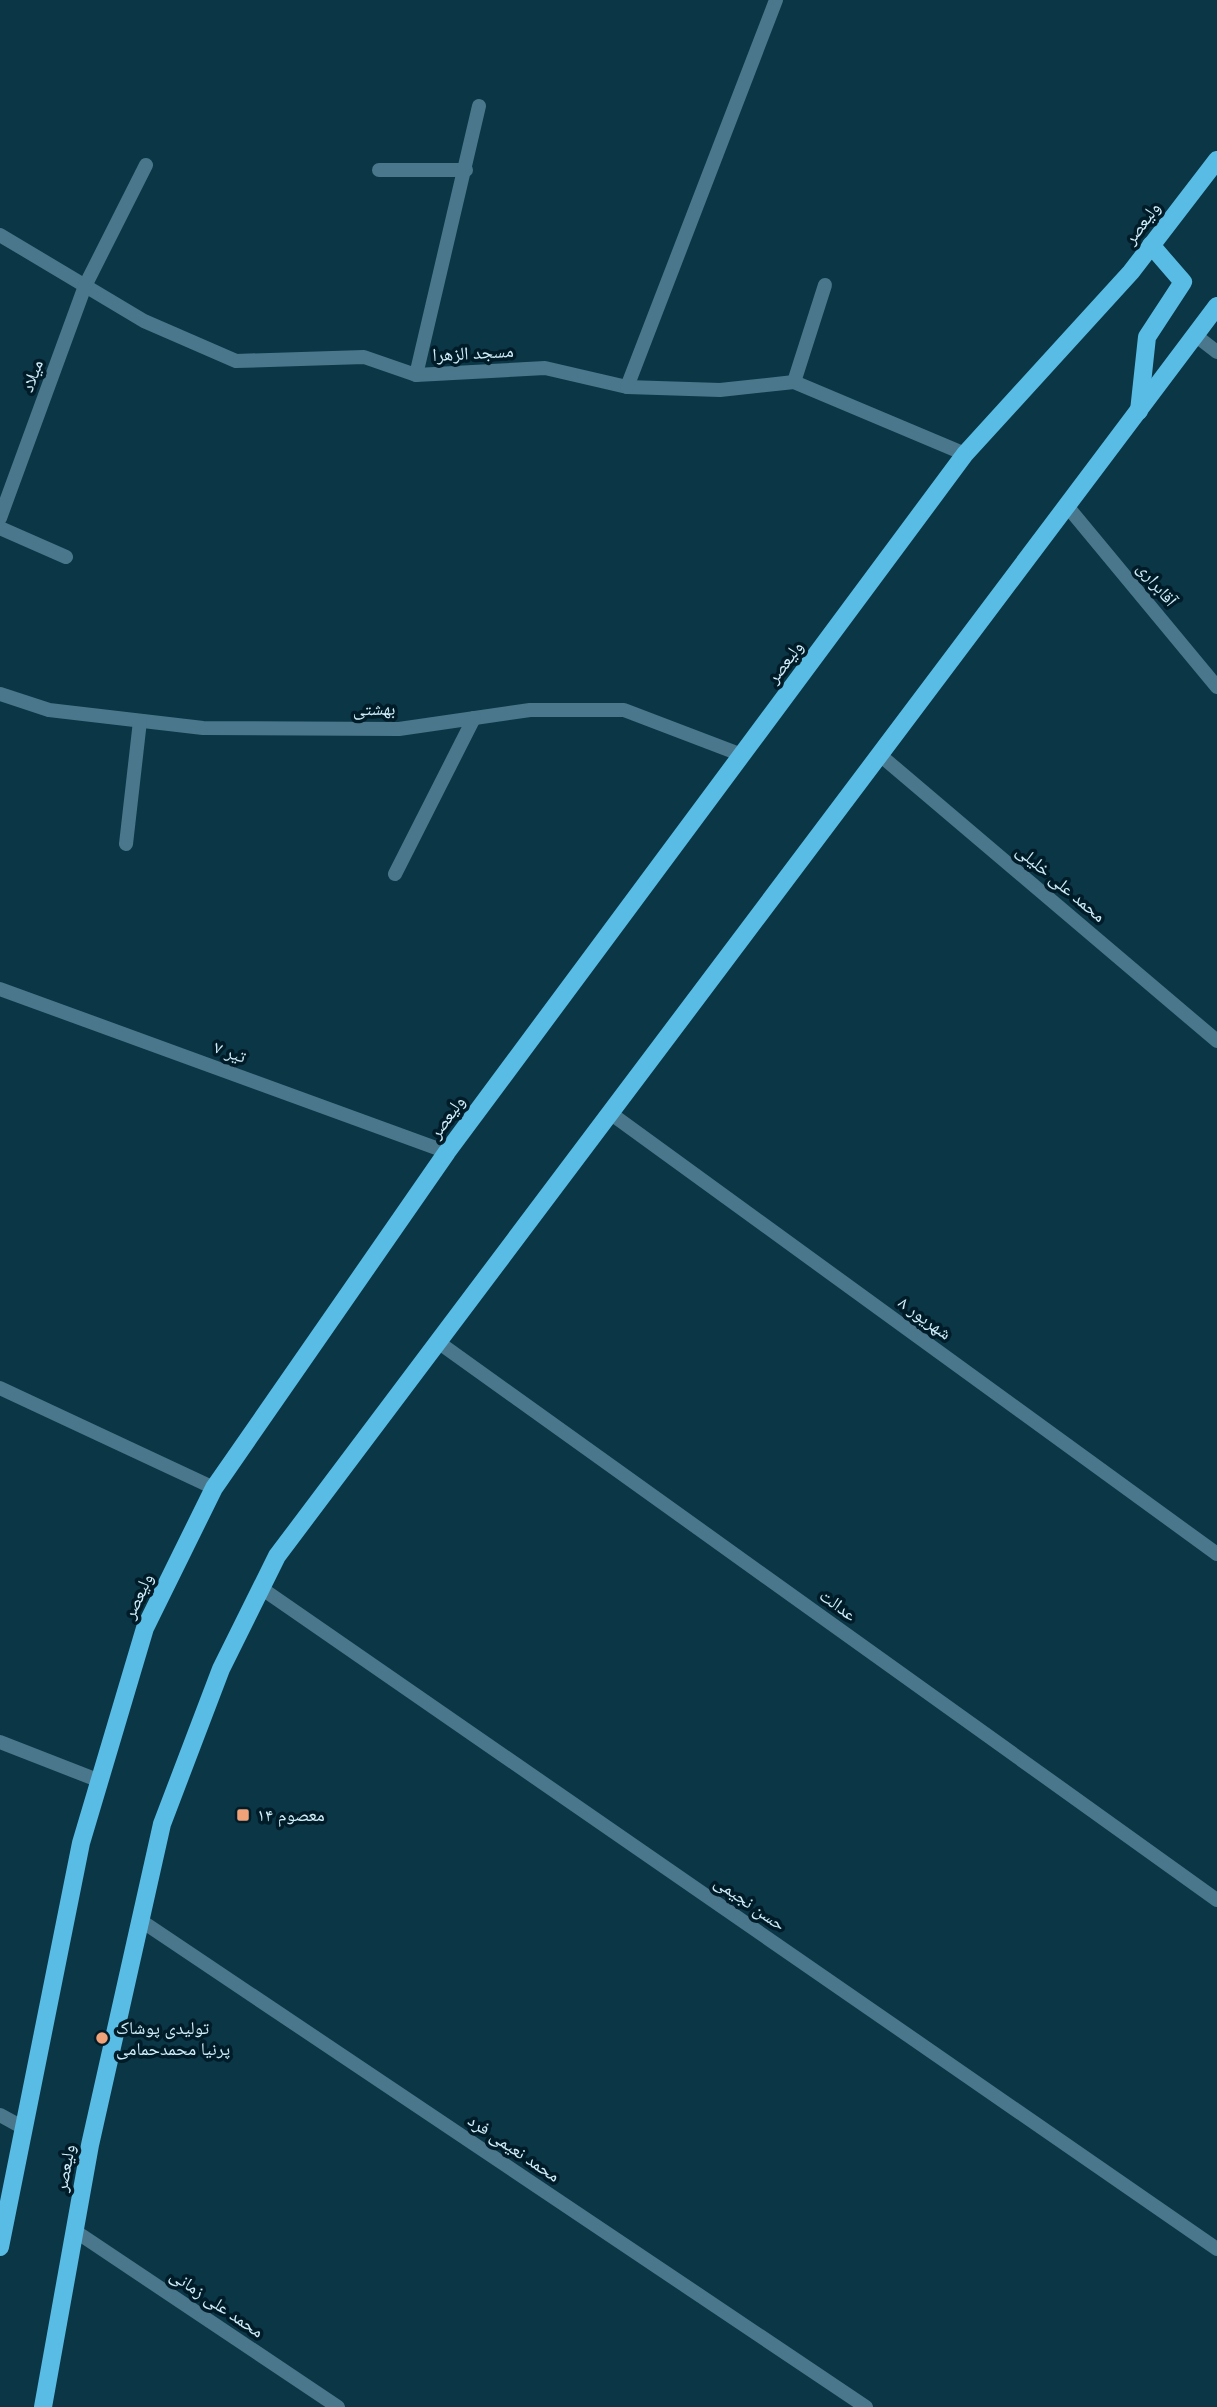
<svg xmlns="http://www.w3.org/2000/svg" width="1217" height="2407" font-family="Raleway,'Noto Naskh Arabic',sans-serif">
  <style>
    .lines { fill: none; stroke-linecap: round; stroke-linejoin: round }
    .minor { stroke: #4a778b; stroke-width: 14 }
    .tertiary { stroke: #4a778b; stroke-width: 14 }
    .primary { stroke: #59bce5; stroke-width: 18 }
    .poi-dot { fill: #f0a279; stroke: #001c28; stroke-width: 2.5 }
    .labels { text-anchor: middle; stroke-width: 7; stroke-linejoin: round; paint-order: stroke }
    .street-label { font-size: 18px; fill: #d1edfb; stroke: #001c28 }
    .poi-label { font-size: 18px; fill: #d1edfb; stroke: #001c28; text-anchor: start }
  </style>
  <rect width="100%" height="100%" fill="#0b3646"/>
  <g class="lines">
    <g class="minor">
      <polyline points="379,170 466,170"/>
      <polyline points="0,235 144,321 236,361 364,357 416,375 545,368 627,387 720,390 794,382 965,454"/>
      <polyline points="1195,335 1217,352"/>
      <polyline points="416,375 479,106"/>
      <polyline points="794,382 825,285"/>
      <polyline points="627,387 776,0"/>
      <polyline points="1067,506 1217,687"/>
      <polyline points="0,518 85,286 146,165"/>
      <polyline points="0,528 66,557"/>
      <polyline points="0,694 49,710 203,728 399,729 530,710 624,710 742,755"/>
      <polyline points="880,755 1217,1041"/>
      <polyline points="126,844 140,721"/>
      <polyline points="395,874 474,718"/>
      <polyline points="0,989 447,1152"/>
      <polyline points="610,1113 1217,1554"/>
      <polyline points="438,1342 1217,1900"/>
      <polyline points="0,1388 214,1488"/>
      <polyline points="261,1588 1217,2249"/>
      <polyline points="140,1920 866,2407"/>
      <polyline points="0,2115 22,2127"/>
      <polyline points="75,2231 338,2407"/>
    </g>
    <polyline class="tertiary" points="0,1742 100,1781"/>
    <g class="primary">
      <polyline points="1139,411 1147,337 1183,282 1151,245"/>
      <polyline points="0,2247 81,1843 145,1628 214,1488 447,1152 965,454 1131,272 1217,160"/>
      <polyline points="43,2407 90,2145 162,1824 221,1669 277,1556 1217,306"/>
    </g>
  </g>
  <g class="poi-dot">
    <rect x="236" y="1808" width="14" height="14" rx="3.5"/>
    <circle cx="102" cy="2038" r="7"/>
  </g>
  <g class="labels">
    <g class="street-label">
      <text transform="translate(1142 223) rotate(-53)" y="6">ولیعصر</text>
      <text transform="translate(473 353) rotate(-3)" y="6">مسجد الزهرا</text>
      <text transform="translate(32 376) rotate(-70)" y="6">میلاد</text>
      <text transform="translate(1157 584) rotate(51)" y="6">آقابراری</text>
      <text transform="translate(785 662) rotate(-53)" y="6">ولیعصر</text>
      <text transform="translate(374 709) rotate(-1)" y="6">بهشتی</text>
      <text transform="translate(1061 883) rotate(40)" y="6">محمد علی خلیلی</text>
      <text transform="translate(230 1052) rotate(20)" y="6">۷ تیر</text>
      <text transform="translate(447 1117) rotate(-54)" y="6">ولیعصر</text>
      <text transform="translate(925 1318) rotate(36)" y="6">۸ شهریور</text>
      <text transform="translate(138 1596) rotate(-65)" y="6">ولیعصر</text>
      <text transform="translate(838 1605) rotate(36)" y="6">عدالت</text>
      <text transform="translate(750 1903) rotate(35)" y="6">حسن نجیمی</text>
      <text transform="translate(514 2148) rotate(34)" y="6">محمد نعیمی فرد</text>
      <text transform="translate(65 2168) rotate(-80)" y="6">ولیعصر</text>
      <text transform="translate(217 2303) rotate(34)" y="6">محمد علی زمانی</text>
    </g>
    <g class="poi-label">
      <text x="257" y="1821">۱۴ معصوم</text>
      <text x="116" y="2034">تولیدی پوشاک<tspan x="116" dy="21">پرنیا محمدحمامی</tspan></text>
    </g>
  </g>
</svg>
